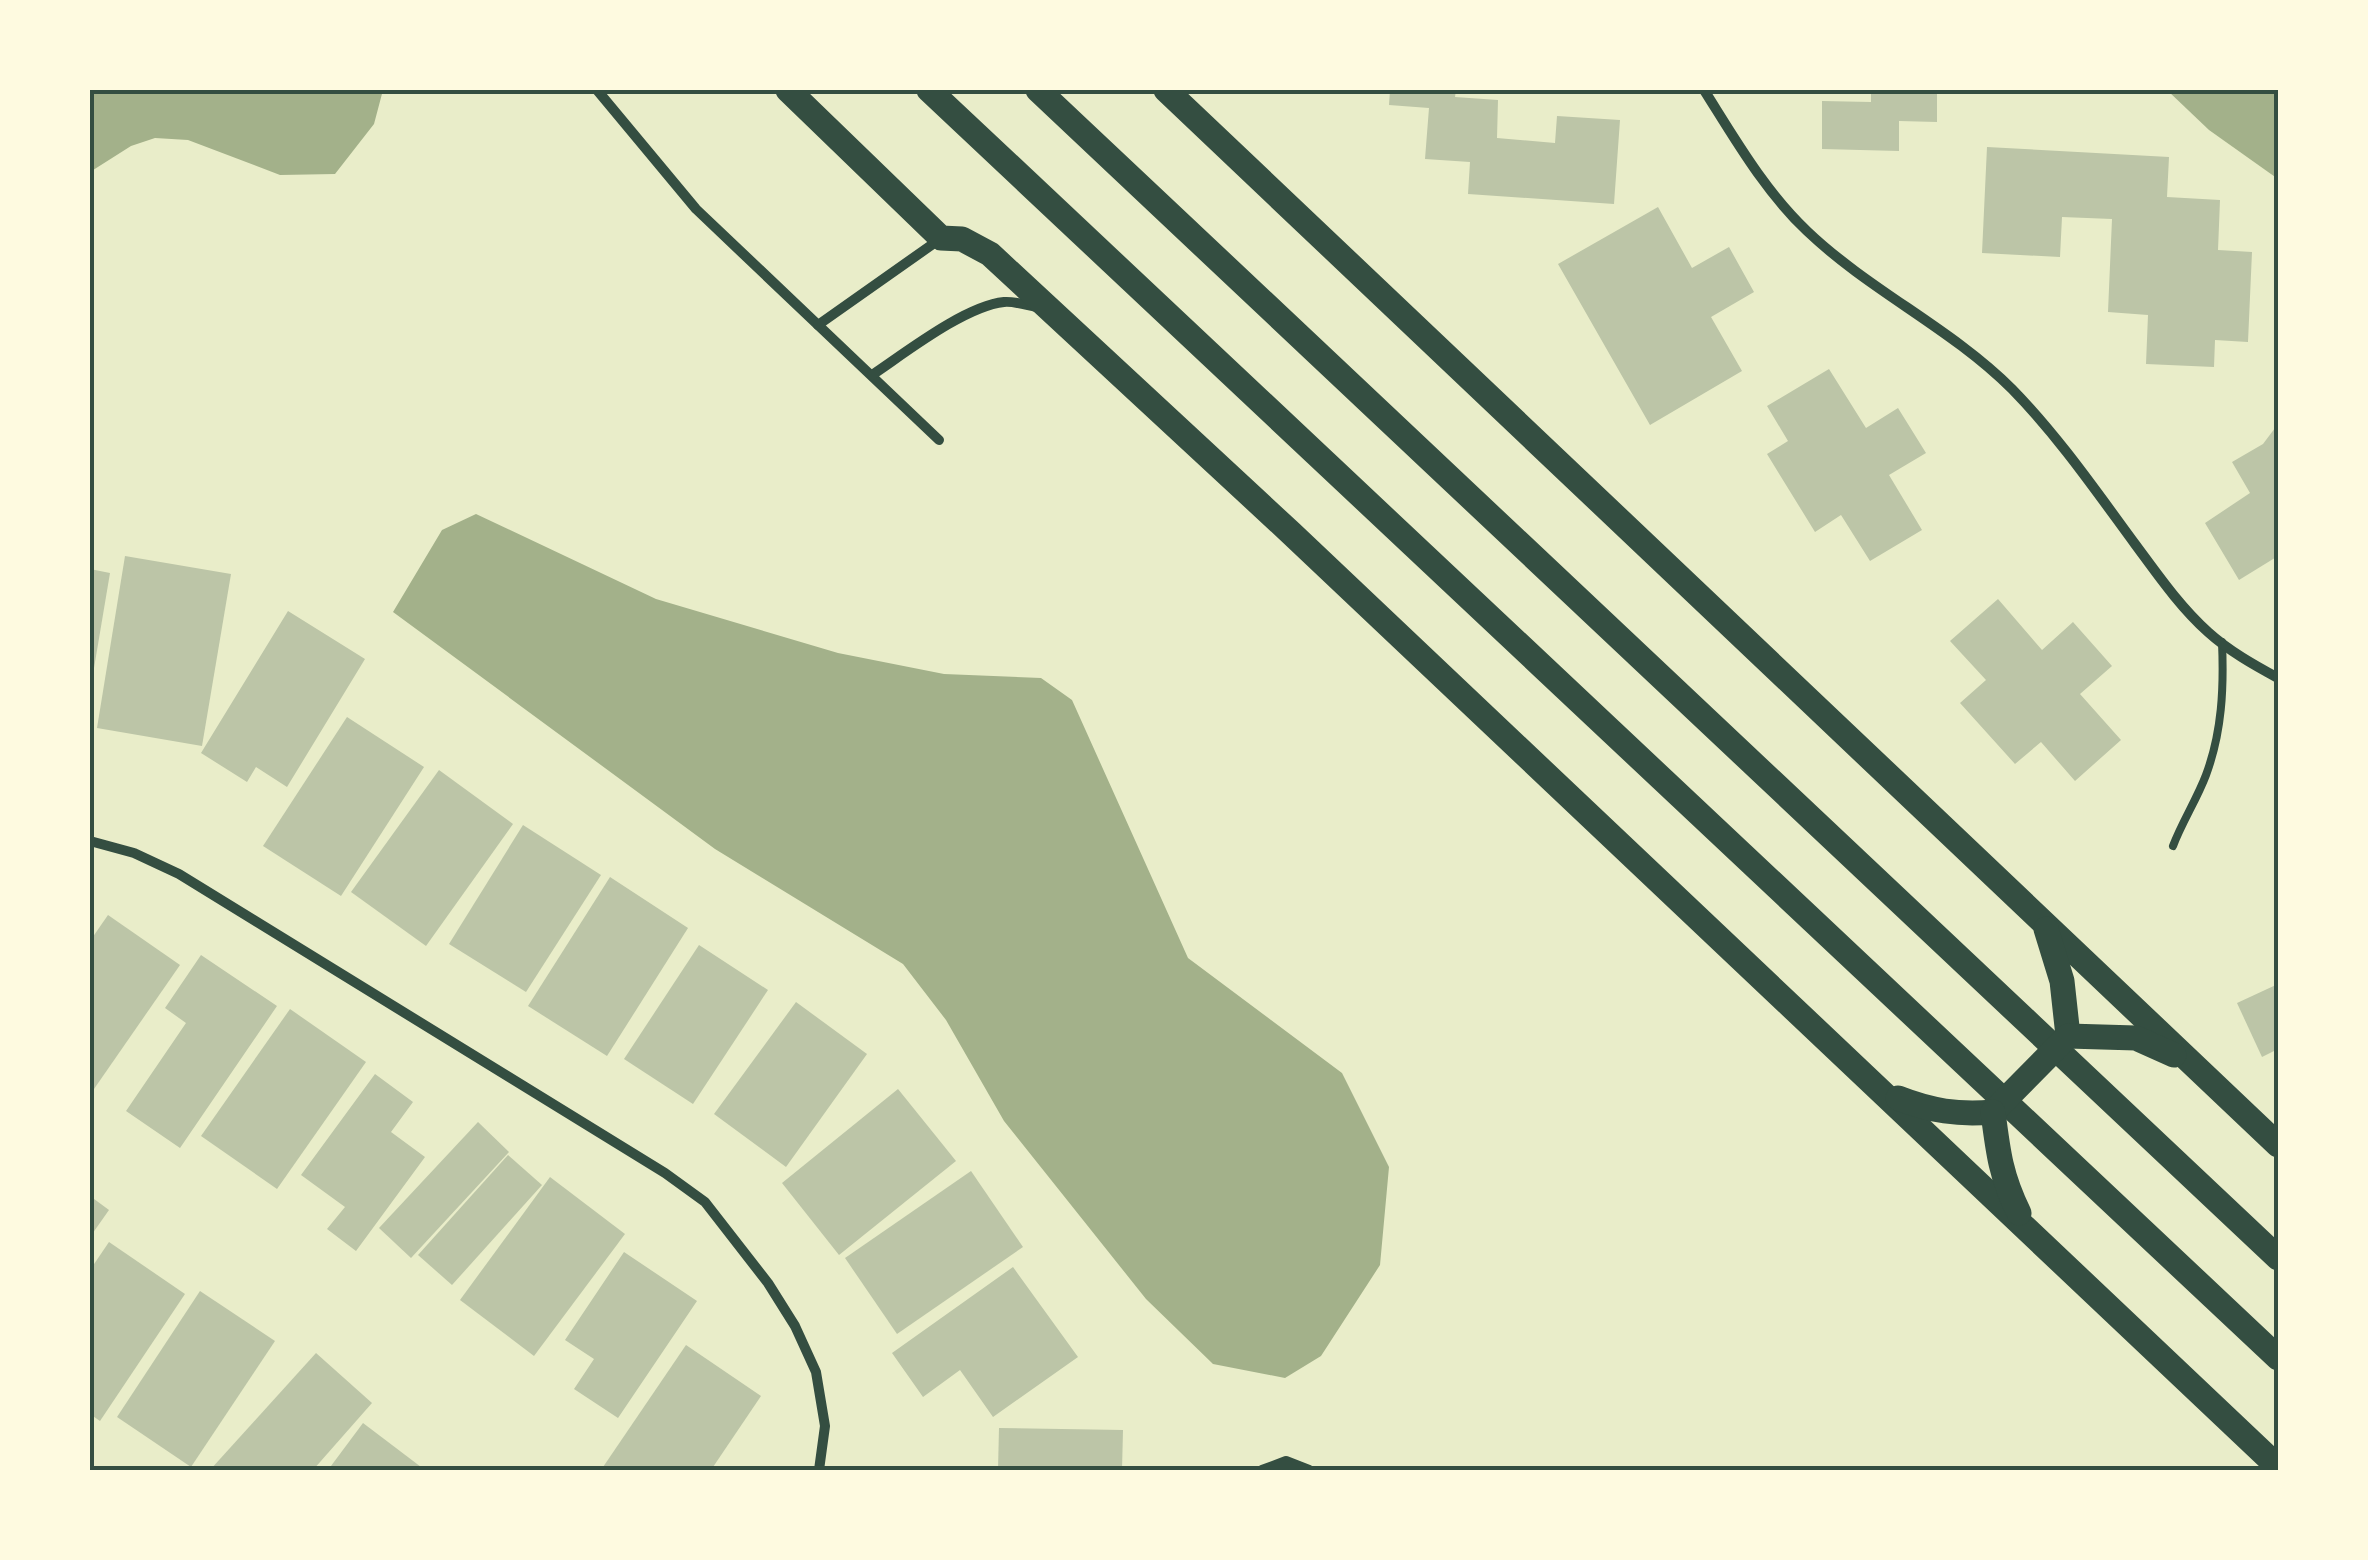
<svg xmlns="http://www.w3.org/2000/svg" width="2368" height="1560" font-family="Cabin,sans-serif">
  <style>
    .water { fill: #a3b18a }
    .building { fill: #bcc5a7 }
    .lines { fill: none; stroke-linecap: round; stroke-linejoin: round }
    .service { stroke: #344e41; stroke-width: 8 }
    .minor { stroke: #344e41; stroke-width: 10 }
    .primary { stroke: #344e41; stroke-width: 25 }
    .neatline { fill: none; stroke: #344e41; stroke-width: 4 }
  </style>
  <rect width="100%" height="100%" fill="#e9edc9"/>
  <g class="water">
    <polygon points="90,90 383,90 374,124 335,174 280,175 188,140 155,138 131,146 90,172"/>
    <polygon points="2167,90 2278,90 2278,179 2209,130"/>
    <polygon points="476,514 656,599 838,653 944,674 1041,678 1072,700 1188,958 1342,1073 1389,1167 1380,1265 1321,1356 1285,1378 1213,1364 1146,1299 1004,1121 946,1020 903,964 715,849 393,612 442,530"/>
  </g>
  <g class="building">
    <polygon points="1390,90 1456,90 1455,97 1498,100 1497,138 1555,143 1557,116 1620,120 1614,204 1468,194 1470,162 1425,159 1429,108 1389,105"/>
    <polygon points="1871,90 1937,90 1937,122 1899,121 1899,151 1822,149 1822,101 1871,102"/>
    <polygon points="1987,147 2169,157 2167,197 2220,200 2218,250 2252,252 2248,342 2215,340 2214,367 2146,364 2148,315 2108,312 2112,219 2062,217 2060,257 1982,253"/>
    <polygon points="1658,207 1692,268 1729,247 1754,292 1711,317 1742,371 1650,425 1558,264"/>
    <polygon points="1829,369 1866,428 1898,408 1926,453 1889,475 1922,530 1870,561 1841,515 1815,532 1767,454 1788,441 1767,406"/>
    <polygon points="2278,424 2278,556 2239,580 2205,523 2250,493 2232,462 2263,444"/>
    <polygon points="125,556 231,574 202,746 97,728"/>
    <polygon points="90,569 110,573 92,680 90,680"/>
    <polygon points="1998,599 2042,650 2073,622 2112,666 2080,694 2121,740 2075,781 2041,742 2015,764 1960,703 1986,680 1950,641"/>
    <polygon points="288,611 365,659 287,787 256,767 247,782 201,753"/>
    <polygon points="347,717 424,767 341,896 263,846"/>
    <polygon points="439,770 513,824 426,946 351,892"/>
    <polygon points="523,825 601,875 526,992 449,944"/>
    <polygon points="610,877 688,928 607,1056 528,1006"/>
    <polygon points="108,915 180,965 94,1089 90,1086 90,941"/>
    <polygon points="699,945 768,990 693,1104 624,1059"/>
    <polygon points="201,955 277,1006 180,1148 126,1111 186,1023 165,1008"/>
    <polygon points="2278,984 2278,1049 2262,1057 2237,1003"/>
    <polygon points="796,1002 867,1054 786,1167 714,1114"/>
    <polygon points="290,1009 366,1062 277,1189 201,1136"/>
    <polygon points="375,1074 413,1102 391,1132 425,1157 356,1251 327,1229 345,1207 301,1175"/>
    <polygon points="898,1089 956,1161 839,1255 782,1183"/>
    <polygon points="478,1122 509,1152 411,1258 379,1228"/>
    <polygon points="508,1155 542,1185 452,1285 418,1255"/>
    <polygon points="971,1171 1023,1247 897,1334 845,1258"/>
    <polygon points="550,1177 625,1234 534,1356 460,1300"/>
    <polygon points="90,1196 109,1210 90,1237"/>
    <polygon points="109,1242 185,1294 100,1421 90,1414 90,1270"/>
    <polygon points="624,1252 697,1301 618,1418 574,1389 594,1359 565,1340"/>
    <polygon points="1013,1267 1078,1357 993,1417 960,1370 923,1397 892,1353"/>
    <polygon points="200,1291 275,1341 191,1467 117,1417"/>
    <polygon points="686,1345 761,1396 711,1470 601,1470"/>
    <polygon points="316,1353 372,1403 313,1470 210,1470"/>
    <polygon points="363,1423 425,1470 328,1470"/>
    <polygon points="999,1428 1123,1430 1122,1470 998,1470"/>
  </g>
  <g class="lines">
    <path class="service" d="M 2173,846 C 2182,822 2197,799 2206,775 C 2222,732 2224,688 2222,642"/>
    <g class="minor">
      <polyline points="597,90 696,209 939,440"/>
      <path d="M 1704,90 C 1735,139 1764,190 1807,231 C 1870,291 1951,328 2012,389 C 2058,436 2096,491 2135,544 C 2158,575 2180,607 2208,632 C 2229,651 2254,665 2278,678"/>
      <polyline points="818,325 940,239"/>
      <path d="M 872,375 C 905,353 965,306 1004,302 C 1014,301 1026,305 1036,307"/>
      <polyline points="90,841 134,853 179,874 665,1173 705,1202 768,1283 795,1326 816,1372 825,1426 819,1470"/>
      <polyline points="1262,1470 1286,1461 1309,1470"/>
    </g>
    <g class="primary">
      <polyline points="788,90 941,238 962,239 990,254 1291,533 2278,1467"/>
      <polyline points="929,90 2278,1358"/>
      <polyline points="1038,90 2278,1258"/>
      <polyline points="1166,90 2278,1145"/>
      <polyline points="2046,929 2062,981 2068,1036"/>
      <path d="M 1898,1098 C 1931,1111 1958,1115 1993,1112 L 2068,1036 L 2136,1038 L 2174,1055"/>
      <path d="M 1993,1112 C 1998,1152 2001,1177 2019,1213"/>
    </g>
  </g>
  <rect width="2368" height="1560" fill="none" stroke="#fefae0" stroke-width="185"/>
  <rect x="92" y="92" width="2184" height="1376" class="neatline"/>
</svg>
